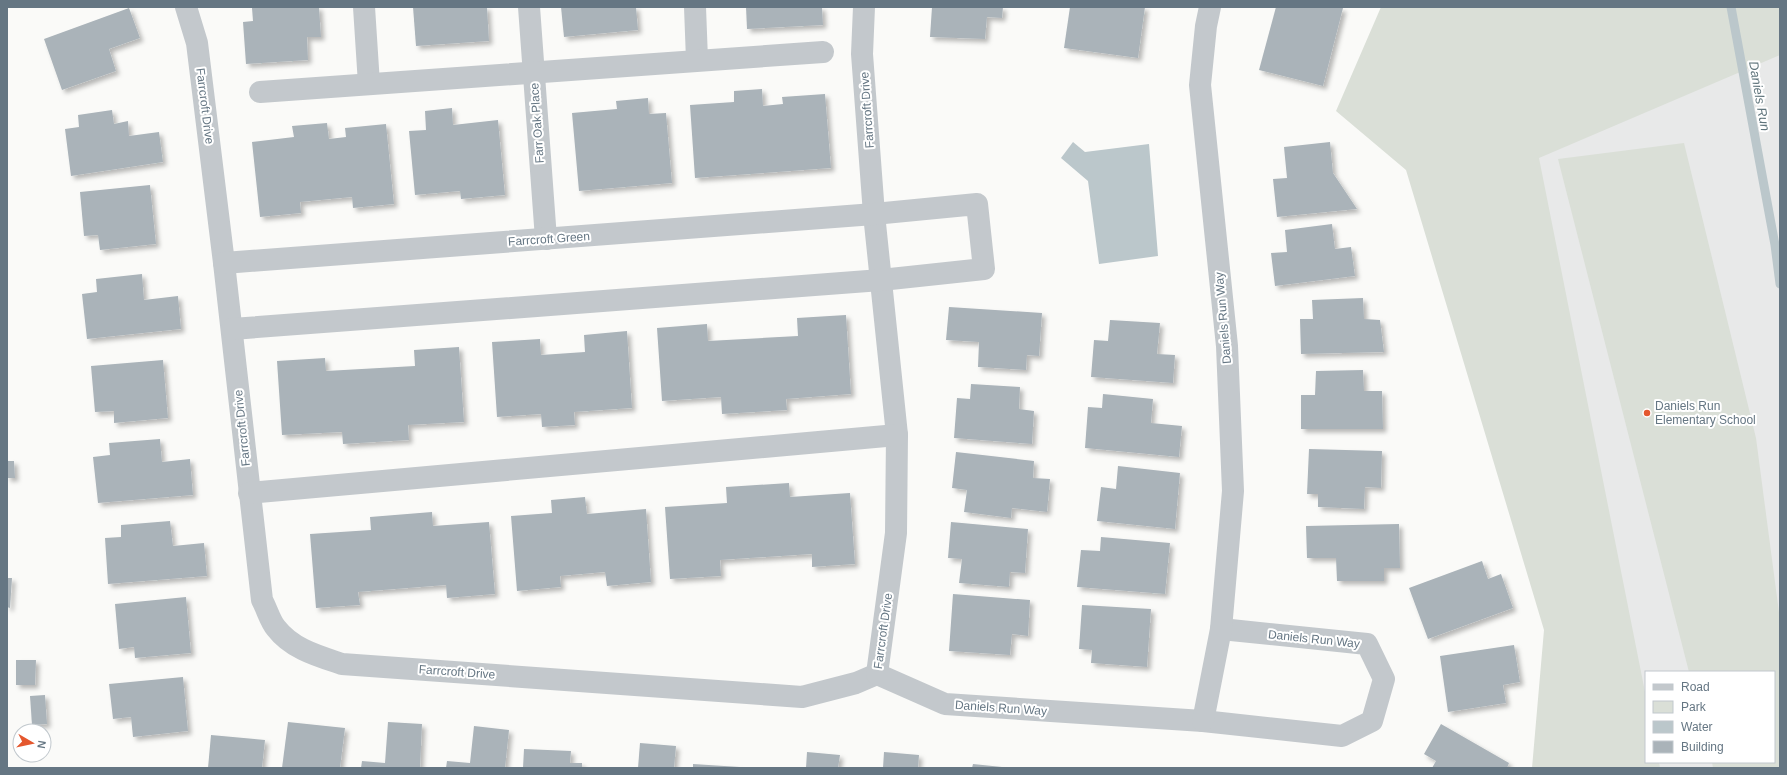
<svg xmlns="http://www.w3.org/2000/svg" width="1787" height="775" font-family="Helvetica,sans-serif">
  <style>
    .built { fill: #e8e9e9; fill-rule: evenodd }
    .green { fill: #dadfd7 }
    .water { fill: #bbc7cb }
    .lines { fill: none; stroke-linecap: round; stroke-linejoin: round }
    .stream { stroke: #bbc7cb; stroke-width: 9 }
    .building { fill: #aab3b9; filter: url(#shadow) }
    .minor { stroke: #c3c8cc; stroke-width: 22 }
    .poi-dot { fill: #e4572e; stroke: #fff; stroke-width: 1.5 }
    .labels { text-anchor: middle; stroke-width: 4; stroke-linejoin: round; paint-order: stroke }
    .street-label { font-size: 12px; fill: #657683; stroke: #fff }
    .poi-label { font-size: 12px; fill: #657683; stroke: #fff; text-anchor: start }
    .water-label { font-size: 13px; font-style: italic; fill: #60757c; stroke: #fff }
  </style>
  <defs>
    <filter id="shadow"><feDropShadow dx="3.5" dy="3.5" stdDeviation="2" flood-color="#0004"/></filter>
  </defs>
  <rect width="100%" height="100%" fill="#fafaf8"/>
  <path class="built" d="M 1780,7 L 1780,768 L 1591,768 L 1427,153 ZM 1646,672 L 1774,672 L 1774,762 L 1646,762 Z"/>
  <g class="green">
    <polygon points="1381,7 1780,7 1780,55 1539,158 1646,697 1646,762 1659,762 1660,768 1532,768 1544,630 1406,170 1336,111"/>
    <polygon points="1684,143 1756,438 1780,620 1780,768 1713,768 1712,762 1774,762 1774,672 1689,672 1558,159"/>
  </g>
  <polygon class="water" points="1073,142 1085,152 1149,144 1158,256 1099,264 1088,181 1061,158"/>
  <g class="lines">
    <polyline class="stream" points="1731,7 1775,245 1780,284"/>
  </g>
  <g class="building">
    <polygon points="265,7 319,7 321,37 307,37 308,60 246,64 243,22 253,21 252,8"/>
    <polygon points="413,7 487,7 489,41 416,46"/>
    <polygon points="561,7 636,7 638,30 564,37"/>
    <polygon points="746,7 822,7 823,25 747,29"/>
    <polygon points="932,7 1003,7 1002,18 987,17 985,39 930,37"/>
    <polygon points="1070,7 1145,7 1138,58 1064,48"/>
    <polygon points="1276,7 1343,8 1323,86 1259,70"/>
    <polygon points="129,8 140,38 109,49 116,71 62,90 44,39"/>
    <polygon points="762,89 763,106 783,104 782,97 825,94 831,168 695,178 690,105 734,102 734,91"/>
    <polygon points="648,98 649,114 666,113 672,183 579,191 572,113 617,109 616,101"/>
    <polygon points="452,108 453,125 498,120 505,195 461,199 460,191 415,195 409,131 426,130 425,111"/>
    <polygon points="112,110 114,124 128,121 129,136 159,132 163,162 71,176 65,129 79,127 78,115"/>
    <polygon points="327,123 329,139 346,137 345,128 386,124 394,204 353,208 352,197 300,202 301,213 260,217 252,142 294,137 292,126"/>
    <polygon points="1330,142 1333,173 1357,209 1277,217 1273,179 1287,178 1284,147"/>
    <polygon points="150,185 156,244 100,250 98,235 84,236 80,192"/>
    <polygon points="1332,224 1335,249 1351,247 1355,276 1275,286 1271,253 1287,252 1285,230"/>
    <polygon points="142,274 144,300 178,296 181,329 87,339 82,294 97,292 96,279"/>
    <polygon points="1363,298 1364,319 1380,320 1384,352 1301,354 1300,319 1313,319 1312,300"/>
    <polygon points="949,307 1042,313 1039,356 1027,355 1026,370 978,367 979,342 946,340"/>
    <polygon points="846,315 851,394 786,399 787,410 722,414 721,397 662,401 657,328 707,324 708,341 798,336 797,318"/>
    <polygon points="1110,320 1160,323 1157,354 1175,355 1173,383 1091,377 1094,340 1108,341"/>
    <polygon points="627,331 632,408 574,412 575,425 542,427 541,414 497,417 492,342 540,339 541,355 585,352 584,335"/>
    <polygon points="459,347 464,422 408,425 409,440 343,444 342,432 282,435 277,361 325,358 326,371 415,366 414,350"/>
    <polygon points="163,360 168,418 114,423 114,411 95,412 91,366"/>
    <polygon points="1363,370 1364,391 1382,391 1383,429 1301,429 1301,395 1315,395 1316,371"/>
    <polygon points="971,384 1020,387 1019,409 1034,411 1032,444 954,438 957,398 970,399"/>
    <polygon points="1103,394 1153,399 1151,423 1182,426 1179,457 1085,448 1088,407 1102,408"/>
    <polygon points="160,439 162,462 190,459 193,495 98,503 93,457 110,455 109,443"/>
    <polygon points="1309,449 1382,451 1381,488 1365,487 1364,509 1318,507 1318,494 1307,494"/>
    <polygon points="956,452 1034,461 1033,478 1050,479 1047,512 1012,508 1011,518 964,512 967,490 952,488"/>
    <polygon points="7,461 14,461 15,478 7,478"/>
    <polygon points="1118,466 1180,473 1175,529 1097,521 1101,487 1116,489"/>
    <polygon points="789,483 790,497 850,493 855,564 812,567 812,554 720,560 721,576 670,579 665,507 727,503 726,487"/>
    <polygon points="585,497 587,514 646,509 651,582 607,586 605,572 560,576 561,587 517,591 511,516 552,513 551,500"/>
    <polygon points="432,512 433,526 489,522 495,594 447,598 446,585 358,592 360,605 316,608 310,534 371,530 370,517"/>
    <polygon points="170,521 173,546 204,543 207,576 108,584 105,538 121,537 121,525"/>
    <polygon points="951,522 1028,529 1025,573 1010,572 1009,587 959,583 962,559 948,558"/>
    <polygon points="1399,524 1400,568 1384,568 1384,581 1337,581 1336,558 1307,558 1306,526"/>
    <polygon points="1101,537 1170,543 1165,594 1077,587 1081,550 1100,551"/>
    <polygon points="1482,561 1488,579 1501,574 1513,608 1428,639 1409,588"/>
    <polygon points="7,578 12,578 10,608 7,607"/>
    <polygon points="953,594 1030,600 1028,636 1012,634 1010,655 949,651"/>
    <polygon points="186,597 191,653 135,658 134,647 119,649 115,604"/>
    <polygon points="1082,605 1151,609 1147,667 1091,663 1092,650 1079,649"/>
    <polygon points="1514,645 1520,682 1503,685 1506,703 1448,712 1440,656"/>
    <polygon points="16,660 36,660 35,685 16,685"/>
    <polygon points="183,677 188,731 133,737 131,717 113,719 109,684"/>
    <polygon points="45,695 47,724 32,725 30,696"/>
    <polygon points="288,722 345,728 340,768 282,768"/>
    <polygon points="388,722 422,724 420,768 361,768 362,761 385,763"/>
    <polygon points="1441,724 1509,763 1507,768 1432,768 1436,761 1424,754"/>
    <polygon points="474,726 509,730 505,768 446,768 447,761 470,763"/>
    <polygon points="211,735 265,740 262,768 208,768"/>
    <polygon points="640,743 676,746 674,768 638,768"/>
    <polygon points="524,749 571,751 570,763 582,763 582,768 523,768"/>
    <polygon points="807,752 840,755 838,768 806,768"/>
    <polygon points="884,752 919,755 918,768 883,768"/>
    <polygon points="693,764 740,767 740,768 693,768"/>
    <polygon points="973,764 1002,767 1001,768 972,768"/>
  </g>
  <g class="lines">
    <g class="minor">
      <path d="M 186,7 L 197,43 L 224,263 L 262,600 C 267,609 270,621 276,628 C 292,649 318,656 342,664 L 802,697 L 856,683 L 877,674"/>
      <polyline points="364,7 369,84"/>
      <polyline points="529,7 546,239"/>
      <polyline points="695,7 697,60"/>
      <polyline points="864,7 862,54 874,214 897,435 896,533 877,674"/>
      <polyline points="260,92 823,52"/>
      <polyline points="224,263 874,214 977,204 984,269 881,280 232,329"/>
      <polyline points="249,493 897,435"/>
      <polyline points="877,674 945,704 1203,721 1342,736 1372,721 1384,679 1367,644 1221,629"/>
      <polyline points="1203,721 1221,629 1233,491 1227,346 1200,85 1206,26 1210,7"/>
    </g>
  </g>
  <circle class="poi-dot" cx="1647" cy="413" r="4"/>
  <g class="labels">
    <g class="street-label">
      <text transform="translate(205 106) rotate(83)" y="4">Farrcroft Drive</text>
      <text transform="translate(867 110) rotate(-94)" y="4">Farrcroft Drive</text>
      <text transform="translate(537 123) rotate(-94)" y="4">Farr Oak Place</text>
      <text transform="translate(549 239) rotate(-4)" y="4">Farrcroft Green</text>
      <text transform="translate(1223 318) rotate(-95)" y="4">Daniels Run Way</text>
      <text transform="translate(242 428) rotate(-96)" y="4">Farrcroft Drive</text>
      <text transform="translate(883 631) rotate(-82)" y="4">Farrcroft Drive</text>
      <text transform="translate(1314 639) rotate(6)" y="4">Daniels Run Way</text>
      <text transform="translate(457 672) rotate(4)" y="4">Farrcroft Drive</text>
      <text transform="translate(1001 708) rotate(4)" y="4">Daniels Run Way</text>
    </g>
    <g class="poi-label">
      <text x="1655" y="410">Daniels Run<tspan x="1655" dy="14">Elementary School</tspan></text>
    </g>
    <g class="water-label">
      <text transform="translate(1760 96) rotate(80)" y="5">Daniels Run</text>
    </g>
  </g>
  <rect width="1787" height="775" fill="none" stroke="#657683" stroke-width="16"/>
  <rect x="1645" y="671" width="130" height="92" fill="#ffffff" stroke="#c1c8cd"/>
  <rect x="1653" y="684" width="20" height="6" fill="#c3c8cc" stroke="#c1c8cd"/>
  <text x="1681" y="691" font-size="12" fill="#657683">Road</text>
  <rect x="1653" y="701" width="20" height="12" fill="#dadfd7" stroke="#c1c8cd"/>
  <text x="1681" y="711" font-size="12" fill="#657683">Park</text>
  <rect x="1653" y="721" width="20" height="12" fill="#bbc7cb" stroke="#c1c8cd"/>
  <text x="1681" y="731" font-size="12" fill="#657683">Water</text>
  <rect x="1653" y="741" width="20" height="12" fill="#aab3b9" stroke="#c1c8cd"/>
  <text x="1681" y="751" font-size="12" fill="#657683">Building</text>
  <g transform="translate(32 743) rotate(99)"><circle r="19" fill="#ffffff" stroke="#c1c8cd"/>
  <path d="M0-3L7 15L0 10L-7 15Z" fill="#e4572e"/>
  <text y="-6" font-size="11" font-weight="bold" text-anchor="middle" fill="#657683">N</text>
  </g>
</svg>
